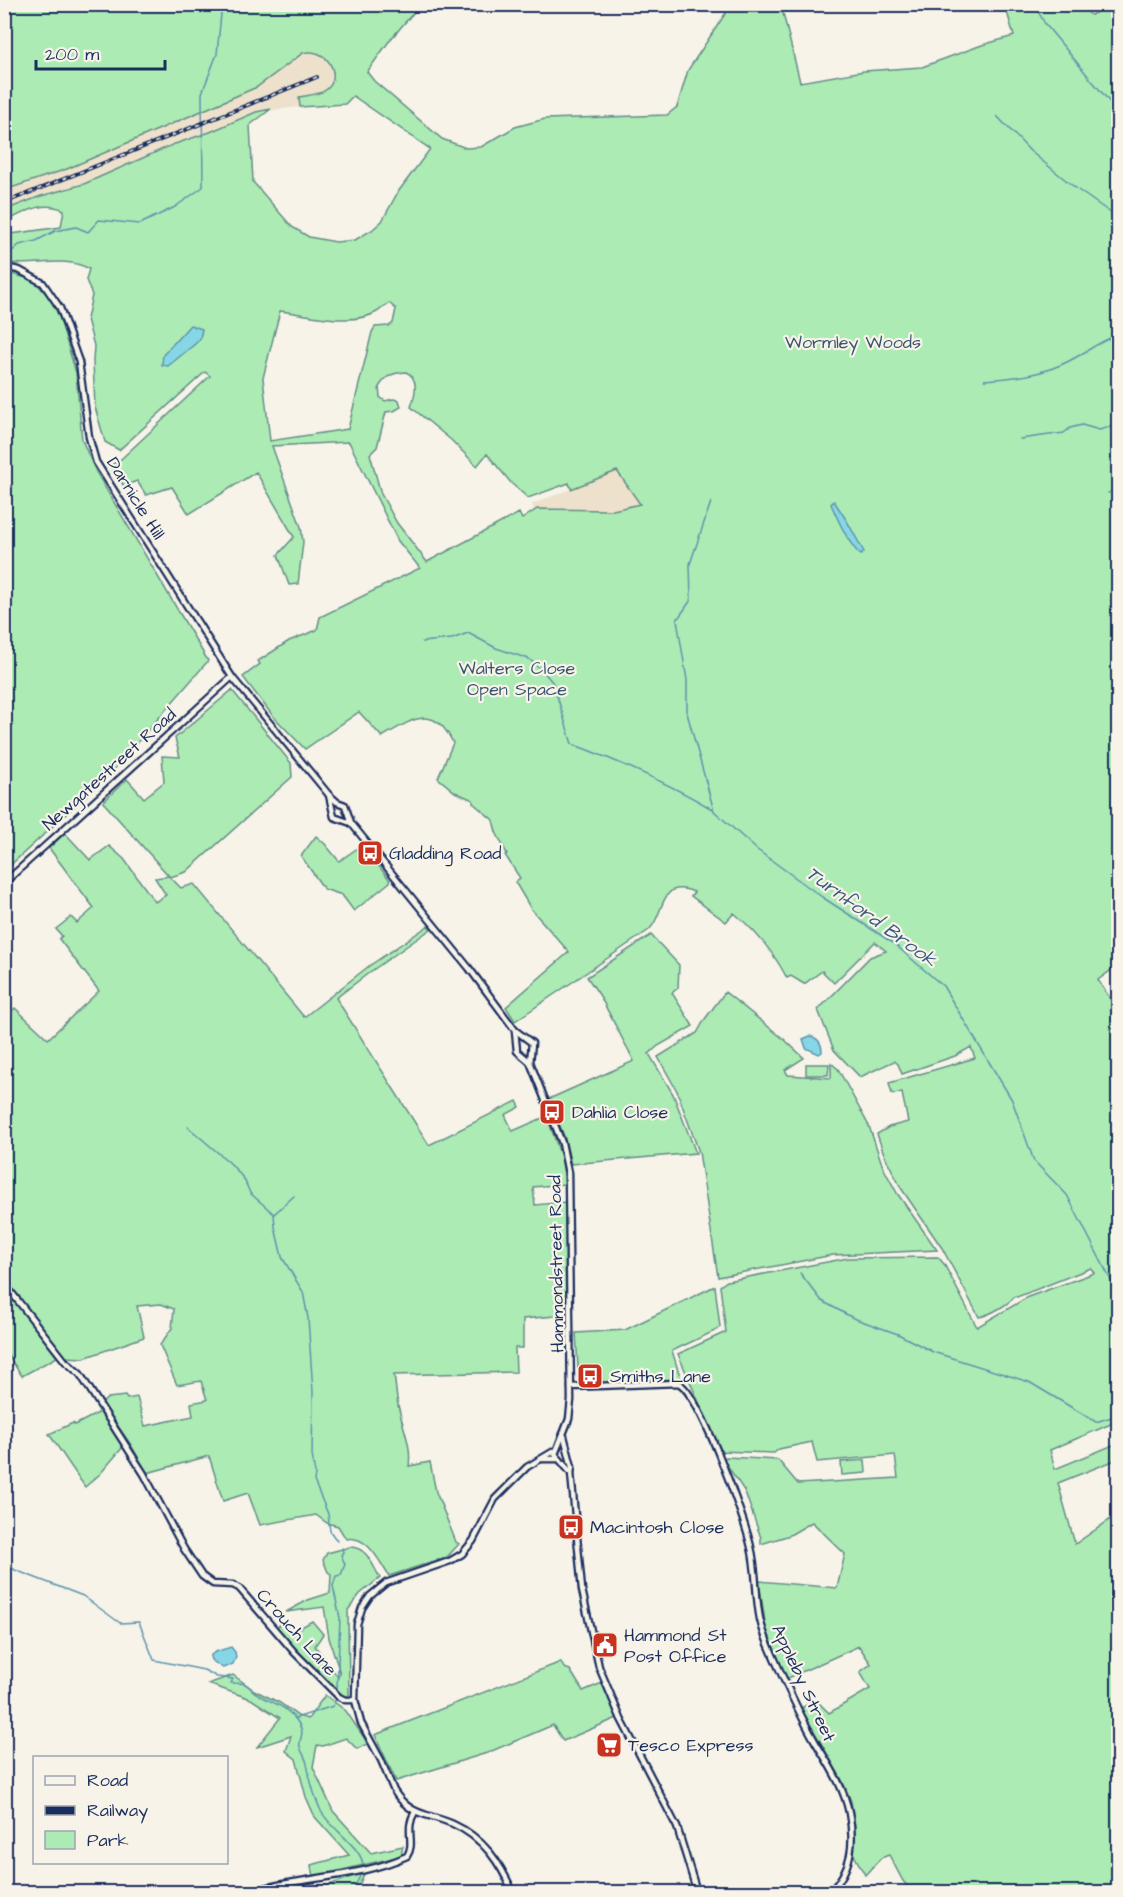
<svg xmlns="http://www.w3.org/2000/svg" width="1123" height="1897" font-family="'Architects Daughter',sans-serif">
  <style>
    .built { fill: #eee1cc }
    .green { fill: #acebb3; stroke: #648d88; stroke-width: 1.5; fill-rule: evenodd }
    .water { fill: #87d6e5; stroke: #5c93af; stroke-width: 1.5 }
    .lines { fill: none; stroke-linecap: round; stroke-linejoin: round }
    .stream { stroke: #5c93af; stroke-width: 1.5 }
    .tertiary-casing { stroke: #1b2f5e; stroke-width: 9 }
    .tertiary { stroke: #f7f3e8; stroke-width: 4.5 }
    .rail-casing { stroke: #1b2f5e; stroke-width: 4 }
    .rail { stroke: #f7f3e8; stroke-width: 1.5; stroke-dasharray: 4.5; stroke-linecap: butt }
    .labels { text-anchor: middle; stroke-width: 4.5; stroke-linejoin: round; paint-order: stroke }
    .park-label { font-size: 18px; fill: #38556f; stroke: #f7f3e8 }
    .street-label { font-size: 18px; fill: #1b2f5e; stroke: #f7f3e8 }
    .poi-label { font-size: 18px; fill: #1b2f5e; stroke: #f7f3e8; text-anchor: start }
    .water-label { font-size: 20px; font-style: italic; fill: #365980; stroke: #f7f3e8 }
  </style>
  <rect width="100%" height="100%" fill="#f7f3e8"/>
  <filter id="ink" filterUnits="userSpaceOnUse"><feTurbulence type="fractalNoise" baseFrequency=".0167" numOctaves="2"/><feDisplacementMap in="SourceGraphic" scale="12" xChannelSelector="R" yChannelSelector="G"/><feConvolveMatrix kernelMatrix="1 2 1 2 8 2 1 2 1" color-interpolation-filters="sRGB"/></filter>
  <g filter="url(#ink)">
    <g class="built">
      <polygon points="310,51 320,52 329,61 333,75 328,89 318,94 299,97 300,107 256,112 210,132 172,145 84,184 41,196 5,210 5,190 67,169 257,87 303,53"/>
      <polygon points="617,471 641,505 613,510 537,509 534,510 532,504"/>
    </g>
    <g class="green">
      <path d="M 7,5 L 420,5 L 390,40 L 367,72 L 374,81 L 442,139 L 466,148 L 481,147 L 515,127 L 545,119 L 667,115 L 677,107 L 688,70 L 731,5 L 781,5 L 800,82 L 864,71 L 922,67 L 982,45 L 1014,36 L 1005,5 L 1079,5 L 1091,15 L 1110,5 L 1118,5 L 1118,965 L 1098,980 L 1115,1006 L 1118,1004 L 1118,1421 L 1050,1450 L 1055,1469 L 1118,1443 L 1118,1459 L 1058,1483 L 1075,1544 L 1118,1514 L 1118,1892 L 907,1892 L 911,1890 L 903,1881 L 889,1855 L 881,1858 L 865,1875 L 854,1855 L 855,1826 L 851,1801 L 842,1780 L 801,1708 L 816,1700 L 829,1713 L 870,1689 L 860,1672 L 871,1664 L 859,1646 L 786,1679 L 767,1635 L 759,1581 L 837,1588 L 845,1554 L 812,1522 L 790,1535 L 761,1544 L 761,1538 L 745,1492 L 723,1459 L 726,1457 L 778,1460 L 798,1484 L 898,1478 L 895,1455 L 817,1462 L 812,1442 L 779,1449 L 774,1453 L 720,1451 L 678,1354 L 726,1332 L 720,1286 L 727,1281 L 848,1258 L 938,1257 L 944,1264 L 977,1327 L 1028,1297 L 1094,1273 L 1091,1268 L 1017,1297 L 1015,1296 C 1009,1304 990,1315 979,1317 L 942,1248 L 901,1188 L 884,1154 L 877,1134 L 889,1127 L 908,1122 L 902,1093 L 892,1094 L 889,1083 L 975,1058 L 971,1047 L 955,1056 L 902,1074 L 898,1064 L 894,1061 L 860,1077 L 834,1050 L 818,1010 L 870,957 L 886,951 L 875,942 L 834,983 L 822,971 L 804,984 L 791,976 L 787,978 C 773,951 757,932 734,913 L 726,922 L 691,896 L 694,892 C 658,878 666,913 649,930 L 515,1021 L 506,1007 L 569,952 L 531,909 L 515,882 L 520,878 L 505,855 L 507,854 L 496,832 L 493,820 L 473,803 L 473,800 L 455,792 L 438,778 L 453,743 C 434,702 411,720 382,737 L 359,712 L 305,749 L 273,716 L 243,677 L 260,664 L 258,661 L 289,641 L 317,630 L 320,617 L 420,568 L 398,541 L 349,442 L 272,446 L 301,527 L 303,542 L 298,584 L 289,585 L 278,555 L 294,537 L 256,472 L 189,514 L 172,487 L 146,495 L 137,481 L 124,486 L 110,466 L 121,459 L 210,376 L 205,372 L 119,450 L 105,442 L 95,407 L 93,361 L 94,346 L 87,319 L 92,295 L 86,280 L 89,269 C 64,254 31,269 5,262 L 4,235 L 61,227 L 64,210 C 42,200 25,212 5,222 L 5,210 L 41,196 L 84,184 L 172,145 L 210,132 L 256,112 L 271,109 L 250,125 L 253,182 L 292,227 L 309,237 L 336,242 L 355,240 L 372,230 L 382,221 L 398,192 L 430,149 L 353,96 L 345,104 L 300,107 L 299,97 C 308,95 320,95 327,89 C 343,75 326,46 303,53 L 257,87 L 67,169 L 5,190 L 4,11 ZM 389,303 L 396,309 L 393,323 L 389,326 L 375,327 L 372,332 L 348,429 L 270,441 L 263,378 L 280,311 C 308,314 351,327 377,312 C 381,309 385,306 389,303 ZM 406,372 C 420,378 415,395 411,407 L 451,440 L 477,466 L 487,454 L 512,484 L 528,498 L 569,483 L 571,489 L 617,471 L 640,504 L 613,510 L 537,509 L 522,519 L 519,513 L 427,562 L 397,523 L 381,494 L 370,454 L 377,447 L 386,412 L 394,411 L 401,407 L 399,400 L 393,399 L 385,401 L 380,397 L 379,387 C 387,375 392,373 406,372 Z"/>
      <polygon points="5,272 30,279 39,286 50,298 60,319 76,373 82,440 96,472 208,661 111,773 5,870"/>
      <path d="M 232,690 L 291,763 L 292,777 L 186,872 L 170,877 L 181,888 L 194,884 L 304,1017 L 369,966 L 428,926 L 431,929 L 370,972 L 336,998 L 429,1145 L 517,1101 L 520,1107 L 505,1115 L 513,1131 L 547,1116 L 562,1160 L 565,1184 L 533,1187 L 535,1205 L 565,1202 L 566,1315 L 523,1319 L 523,1348 L 515,1348 L 516,1372 L 394,1375 C 396,1386 396,1398 399,1409 C 403,1428 412,1446 409,1466 L 430,1462 L 436,1492 L 456,1542 L 459,1544 L 447,1557 L 389,1576 C 379,1561 368,1535 346,1539 L 338,1526 L 327,1523 L 316,1515 L 260,1525 L 248,1493 L 223,1501 L 209,1456 L 147,1473 L 131,1445 L 102,1403 L 108,1398 L 125,1396 L 127,1399 L 137,1397 L 145,1426 L 193,1416 L 191,1403 L 207,1400 L 201,1381 L 177,1385 L 160,1345 L 172,1328 L 174,1309 L 161,1304 L 137,1306 L 144,1337 L 84,1358 L 65,1357 L 5,1280 L 4,1019 L 15,1008 L 48,1039 L 99,991 L 59,939 L 62,936 L 56,929 L 71,917 L 77,923 L 94,908 L 49,848 L 65,833 L 90,860 L 109,846 L 124,859 L 155,902 L 166,895 L 155,878 L 169,876 L 103,802 L 127,779 L 144,798 L 164,782 L 162,756 L 180,757 L 175,738 Z"/>
      <polygon points="316,836 325,844 339,861 362,845 390,880 390,882 354,911 342,895 324,889 301,856"/>
      <polygon points="651,935 679,965 678,988 672,993 693,1026 658,1046 649,1054 673,1094 696,1153 571,1164 564,1136 549,1099 634,1061 600,996 587,977"/>
      <polygon points="725,992 785,1040 804,1058 785,1070 788,1075 831,1078 831,1063 838,1069 869,1126 883,1167 897,1193 937,1250 833,1255 718,1277 699,1152 677,1091 658,1057 697,1033 705,1019"/>
      <polygon points="806,1064 829,1064 828,1075 806,1075"/>
      <polygon points="715,1286 720,1327 717,1330 672,1351 681,1379 593,1384 586,1371 578,1368 576,1333 625,1330"/>
      <polygon points="5,1288 57,1357 22,1376 5,1351"/>
      <polygon points="100,1412 123,1447 100,1474 85,1487 49,1434 73,1423 75,1425"/>
      <polygon points="865,1460 866,1473 842,1475 841,1462"/>
      <path d="M 350,1547 C 367,1547 372,1564 380,1578 L 360,1594 L 348,1610 L 349,1696 L 346,1697 L 340,1695 L 296,1652 L 275,1627 L 282,1624 L 295,1631 L 312,1621 L 323,1634 L 315,1646 L 338,1677 L 340,1673 L 329,1638 L 324,1607 L 286,1612 L 308,1600 L 330,1593 L 331,1574 L 328,1572 L 323,1560 L 327,1553 Z"/>
      <polygon points="561,1662 564,1668 570,1670 583,1691 602,1683 617,1718 563,1741 553,1725 487,1753 396,1781 375,1735"/>
      <polygon points="233,1675 254,1690 280,1703 298,1716 308,1719 325,1695 346,1711 365,1739 367,1744 357,1749 346,1738 323,1746 317,1745 313,1767 333,1811 371,1853 403,1846 401,1856 313,1877 311,1865 349,1855 315,1817 306,1797 296,1759 286,1751 291,1736 257,1747 280,1718 251,1699 208,1684"/>
      <polygon points="365,1872 356,1892 263,1892 277,1888 329,1885"/>
    </g>
    <g class="water">
      <polygon points="190,325 202,329 200,339 195,344 168,366 162,365 163,355"/>
      <path d="M 834,501 L 847,521 L 864,552 L 861,555 C 849,546 837,518 831,504 Z"/>
      <path d="M 810,1036 C 818,1038 822,1043 822,1052 L 819,1054 L 806,1048 L 803,1039 Z"/>
      <polygon points="231,1647 235,1652 236,1657 233,1664 223,1668 211,1660 210,1656 215,1652"/>
    </g>
    <g class="lines">
      <g class="stream">
        <polyline points="1034,4 1045,24 1118,112"/>
        <polyline points="997,116 1030,151 1078,190 1118,218"/>
        <polyline points="4,254 8,255 19,245 36,241 55,231 76,227 88,232 99,220 140,224 175,207 203,187 202,93 217,54 222,4"/>
        <path d="M 984,380 C 1014,378 1042,375 1069,361 C 1087,352 1099,341 1118,335"/>
        <polyline points="1020,439 1064,433 1070,428 1082,425 1099,430 1118,425"/>
        <polyline points="1108,493 1118,490"/>
        <polyline points="711,502 690,564 691,600 677,620 687,680 687,713 714,811 755,848"/>
        <path d="M 422,642 L 452,639 L 468,633 L 496,648 L 529,659 L 542,670 L 553,683 L 572,744 C 620,762 668,783 712,809"/>
        <polyline points="756,849 822,897 893,943 943,986 1012,1100 1034,1161 1067,1195 1118,1294"/>
        <polyline points="188,1127 230,1163 244,1179 250,1193 274,1214 294,1196"/>
        <polyline points="274,1214 275,1227 282,1257 303,1292 308,1318 313,1392 312,1455 315,1474 314,1481 328,1514 330,1531 337,1541"/>
        <polyline points="800,1273 822,1301 853,1318 898,1334 933,1352 1029,1382 1096,1422 1118,1415"/>
        <path d="M 4,1563 L 15,1570 L 83,1596 L 120,1623 L 139,1622 L 154,1660 L 204,1670 L 217,1677 L 233,1679 L 231,1683 C 236,1683 241,1683 245,1684 C 250,1686 252,1691 256,1693 C 270,1703 285,1704 297,1721 C 307,1736 298,1737 300,1747 C 302,1753 306,1758 307,1764 C 310,1780 314,1796 321,1811 C 330,1829 366,1849 363,1869"/>
        <polyline points="337,1689 340,1618 333,1586 336,1576 341,1575 345,1564 341,1555 343,1552 342,1548"/>
        <polyline points="296,1718 333,1706 336,1698"/>
        <polyline points="352,1892 361,1874"/>
      </g>
      <g class="tertiary-casing">
        <g id="tertiary">
          <polyline points="4,267 19,270 43,283 60,308 79,362 89,437 96,462 232,677 329,795 337,802 345,805 351,823 469,968 515,1030 532,1043 530,1062 562,1143 568,1173 571,1400 569,1419 555,1454 571,1473"/>
          <polyline points="329,795 334,817 351,823"/>
          <polyline points="4,883 232,677"/>
          <polyline points="515,1031 517,1051 530,1062"/>
          <polyline points="4,1283 65,1361 80,1374 144,1474 184,1549 202,1576 213,1584 233,1585 239,1588 295,1653 339,1697 345,1700 355,1700"/>
          <path d="M 571,1387 L 678,1383 C 699,1391 745,1520 751,1547 C 757,1571 755,1595 760,1619 C 763,1634 770,1648 776,1662 C 788,1689 801,1717 816,1743 C 829,1765 844,1787 849,1813 C 855,1843 852,1870 830,1892"/>
          <polyline points="564,1436 572,1467 571,1473 582,1590 599,1667 621,1719 677,1827 697,1892"/>
          <polyline points="542,1459 559,1459"/>
          <path d="M 250,1892 C 301,1876 357,1879 407,1856 C 416,1843 404,1829 415,1812"/>
          <path d="M 513,1892 C 500,1863 484,1838 453,1824 C 428,1813 411,1817 394,1791 L 381,1760 L 361,1723 L 355,1700 L 357,1624 L 362,1608 L 370,1596 L 386,1583 L 450,1561 L 462,1554 L 473,1541 L 495,1499 L 527,1467 L 554,1451"/>
        </g>
      </g>
      <use href="#tertiary" class="tertiary"/>
      <g class="rail-casing">
        <polyline id="rail" points="4,203 317,77"/>
      </g>
      <use href="#rail" class="rail"/>
    </g>
  </g>
  <defs>
    <g id="bus-square" transform="scale(1.35)"><rect x="-9" y="-9" width="18" height="18" rx="4" fill="#c8321e" stroke="#f7f3e8"/><path d="M-5-6H5V4H4V6H2V4H-2V6H-4V4H-5ZM-3.5-4V0h7V-4ZM-3.5 1.2v1.5H-2V1.2ZM2 1.2v1.5H3.5V1.2Z" fill="#fff"/></g>
    <g id="civic-square" transform="scale(1.35)"><rect x="-9" y="-9" width="18" height="18" rx="4" fill="#c8321e" stroke="#f7f3e8"/><path d="M-.6-6.5H3V-4.5H.6V-3L4-1V1h2V6H-6V1h2V-1L-.6-3ZM-1.2 2.5V6h2.4V2.5Z" fill="#fff"/></g>
    <g id="supermarket-square" transform="scale(1.35)"><rect x="-9" y="-9" width="18" height="18" rx="4" fill="#c8321e" stroke="#f7f3e8"/><path d="M-6-5.5h2.5l.6 2H6L4.5 2H-2.5L-4.4-4H-6ZM-1.5 3.2a1.3 1.3 0 1 0 .1 0ZM3 3.2a1.3 1.3 0 1 0 .1 0Z" fill="#fff"/></g>
  </defs>
  <g fill-rule="evenodd">
    <use href="#bus-square" x="370" y="853"/>
    <use href="#bus-square" x="552" y="1112"/>
    <use href="#bus-square" x="590" y="1376"/>
    <use href="#bus-square" x="571" y="1527"/>
    <use href="#civic-square" x="605" y="1645"/>
    <use href="#supermarket-square" x="609" y="1745"/>
  </g>
  <g class="labels">
    <g class="park-label">
      <text x="853" y="348">Wormley Woods</text>
      <text x="517" y="674">Walters Close<tspan x="517" dy="21">Open Space</tspan></text>
    </g>
    <g class="street-label">
      <text transform="translate(136 498) rotate(58)" y="6">Darnicle Hill</text>
      <text transform="translate(109 769) rotate(-42)" y="6">Newgatestreet Road</text>
      <text transform="translate(556 1264) rotate(-91)" y="6">Hammondstreet Road</text>
      <text transform="translate(297 1632) rotate(48)" y="6">Crouch Lane</text>
      <text transform="translate(804 1683) rotate(65)" y="6">Appleby Street</text>
    </g>
    <g class="poi-label">
      <text x="389" y="859">Gladding Road</text>
      <text x="572" y="1118">Dahlia Close</text>
      <text x="610" y="1382">Smiths Lane</text>
      <text x="590" y="1533">Macintosh Close</text>
      <text x="624" y="1641">Hammond St<tspan x="624" dy="21">Post Office</tspan></text>
      <text x="628" y="1751">Tesco Express</text>
    </g>
    <g class="water-label">
      <text transform="translate(872 916) rotate(36)" y="7">Turnford Brook</text>
    </g>
  </g>
  <rect width="1123" height="1897" fill="none" stroke="#f7f3e8" stroke-width="24"/>
  <rect x="12" y="12" width="1099" height="1873" fill="none" stroke="#1b2f5e" stroke-width="2" filter="url(#ink)"/>
  <rect x="33" y="1756" width="195" height="108" fill="#f7f3e8" stroke="#9fa5b1" stroke-width="1.5"/>
  <rect x="45" y="1776" width="30" height="9" fill="#f7f3e8" stroke="#9fa5b1" stroke-width="1.5"/>
  <text x="87" y="1786" font-size="18" fill="#1b2f5e">Road</text>
  <rect x="45" y="1806" width="30" height="9" fill="#1b2f5e" stroke="#9fa5b1" stroke-width="1.5"/>
  <text x="87" y="1816" font-size="18" fill="#1b2f5e">Railway</text>
  <rect x="45" y="1831" width="30" height="18" fill="#acebb3" stroke="#9fa5b1" stroke-width="1.5"/>
  <text x="87" y="1846" font-size="18" fill="#1b2f5e">Park</text>
  <path d="M36 60v9h129v-9" fill="none" stroke="#1b2f5e" stroke-width="3"/>
  <text x="45" y="60" font-size="18" fill="#1b2f5e" stroke="#f7f3e8" stroke-width="4.5" paint-order="stroke">200 m</text>
</svg>
